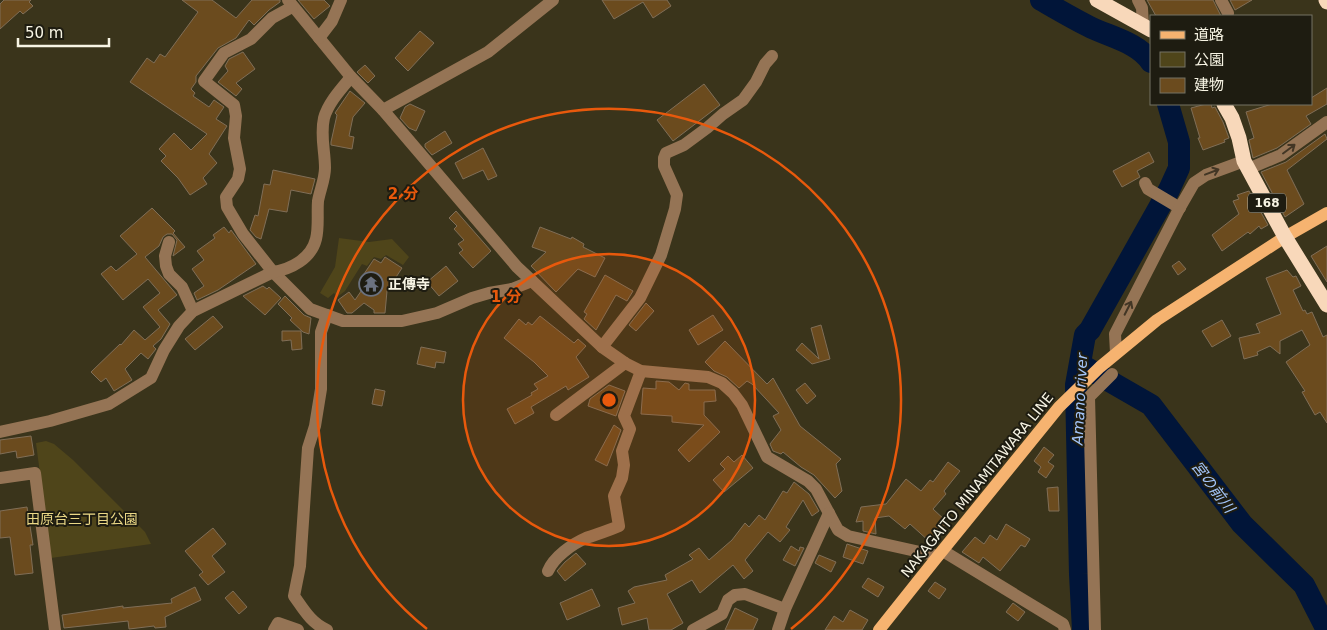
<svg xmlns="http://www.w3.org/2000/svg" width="1327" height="630" font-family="'DejaVu Sans','Noto Sans JP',sans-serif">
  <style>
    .green { fill: #4f451a }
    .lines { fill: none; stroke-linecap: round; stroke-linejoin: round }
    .river { stroke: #011539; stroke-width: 22 }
    .building { fill: #6b4b1e; stroke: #806e57 }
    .minor { stroke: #957455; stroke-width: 12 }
    .major { stroke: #f6b370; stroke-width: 12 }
    .highway { stroke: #f8d8ba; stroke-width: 15 }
    .oneway { stroke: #423625 }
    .ring { fill: none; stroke: #e8590c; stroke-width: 2.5 }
    .labels { text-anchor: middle; stroke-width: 4; stroke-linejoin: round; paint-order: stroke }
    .shield { fill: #1e1c11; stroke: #b6b3a5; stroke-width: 1 }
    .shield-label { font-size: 12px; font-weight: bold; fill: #f7f4e4 }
    .poi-label { font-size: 14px; font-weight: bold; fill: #f7f4e4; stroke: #1e1c11; text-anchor: start }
    .street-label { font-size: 14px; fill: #f7f4e4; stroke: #1e1c11 }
    .park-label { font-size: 14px; fill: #ebd886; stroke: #1e1c11 }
    .water-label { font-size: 15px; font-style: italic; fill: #a3c5fa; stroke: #1e1c11 }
    .centre { fill: #e8590c; stroke: #1e1c11; stroke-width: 2.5 }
    .ring-label { font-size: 15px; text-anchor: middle; font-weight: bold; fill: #e8590c; stroke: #1e1c11; stroke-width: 4; stroke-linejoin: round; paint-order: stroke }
  </style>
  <rect width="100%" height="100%" fill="#3a341b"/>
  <g class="green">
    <polygon points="339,238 369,242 392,239 409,257 403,265 386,255 381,259 374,257 367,266 362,264 345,291 337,297 334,293 328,298 320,293 335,267"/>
    <polygon points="46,441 54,444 73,460 145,532 151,544 51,558 36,443"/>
  </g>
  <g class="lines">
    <g class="river">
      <path d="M 1041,0 C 1057,9 1072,18 1088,26 C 1109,37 1138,42 1151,62"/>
      <polyline points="1085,367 1151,405 1242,524 1304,585 1327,630"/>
      <polyline points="1083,630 1080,574 1076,385 1085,335 1090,330 1169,190 1179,168 1179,142 1168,104"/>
    </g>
  </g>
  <g class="building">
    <polygon points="4,0 31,0 29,2 33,6 23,14 20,11 0,29 0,4"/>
    <polygon points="182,0 212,0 236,18 252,0 280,0 280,2 269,10 254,25 249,20 236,38 218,48 196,76 196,82 191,89 195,93 193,96 209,107 214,100 224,107 216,119 227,126 209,154 217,163 203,178 207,184 190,195 178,178 161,161 166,156 159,149 174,133 191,150 207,134 130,82 147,58 154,63 160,54 165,57 198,12"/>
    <polygon points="298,0 324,0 330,6 314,19"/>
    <polygon points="602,0 667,0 671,6 653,18 643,2 614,19"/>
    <polygon points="1147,0 1213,0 1221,16 1156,16"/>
    <polygon points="1230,0 1252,0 1235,10"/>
    <polygon points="420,31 434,43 408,71 395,58"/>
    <polygon points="243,52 255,69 236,83 242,89 236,96 218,82 228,71 225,66 229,59"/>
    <polygon points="365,65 375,76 368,83 357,72"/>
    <polygon points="704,84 720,105 673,141 657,120"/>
    <polygon points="1327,88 1327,104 1306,116 1311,124 1277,148 1253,158 1249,140 1254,138 1246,112 1272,104 1311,104 1311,98"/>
    <polygon points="350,91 365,103 353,117 349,136 354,137 352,149 331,145 331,142 337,115 335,113"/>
    <polygon points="410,104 425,111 416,131 409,128 400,118 405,107"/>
    <polygon points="1206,104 1211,104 1212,108 1215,107 1223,122 1229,138 1224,140 1225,142 1203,150 1198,138 1200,138 1191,108"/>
    <polygon points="445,131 452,143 432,155 425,147 425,144"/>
    <polygon points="1325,134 1327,139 1287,170 1304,204 1285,217 1261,172 1286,162"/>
    <polygon points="483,148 497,176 488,180 483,170 463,179 455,163"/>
    <polygon points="1149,152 1154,162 1137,171 1140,177 1122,187 1113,171"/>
    <polygon points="273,170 315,179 311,194 291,190 287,212 269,209 261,239 256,237 250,230 255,215 258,216 264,184 270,185"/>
    <polygon points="1249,191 1268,225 1261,229 1259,226 1250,234 1248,232 1222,251 1212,235 1239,214 1233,201 1239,199 1237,195"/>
    <polygon points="152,208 175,231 173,233 185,247 173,256 177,240 172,234 167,234 163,237 159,246 145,257 177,295 158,310 170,324 161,339 153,346 156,349 148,359 141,353 125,369 132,380 114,391 106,378 101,382 91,372 120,344 121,345 134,330 145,340 160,327 143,307 160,293 148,279 123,300 101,274 111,266 116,271 137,254 120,236"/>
    <polygon points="456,211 491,251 473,268 459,253 463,250 458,244 464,240 454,229 457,226 449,218"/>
    <polygon points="224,227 229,233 231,230 256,264 218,290 197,300 194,293 204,286 192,269 204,260 197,251 215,238 213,235"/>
    <polygon points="540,227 571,239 572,237 584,244 583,247 605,258 595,277 578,269 556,292 531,266 546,252 532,247"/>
    <polygon points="1327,246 1327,282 1311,256"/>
    <polygon points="385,257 402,268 387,291 385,313 374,313 374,310 364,303 352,313 347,313 338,300 349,292 355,300 368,281 362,277 374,259 381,263"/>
    <polygon points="1179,261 1186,269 1178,275 1172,266"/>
    <polygon points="446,266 458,281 439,296 427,282"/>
    <polygon points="1287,270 1293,277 1296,276 1301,286 1293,290 1303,311 1305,310 1307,314 1312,312 1323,337 1327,335 1327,423 1320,412 1315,415 1302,392 1305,391 1286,362 1310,345 1302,330 1280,341 1280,354 1270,346 1257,352 1258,355 1244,359 1239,338 1260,333 1256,324 1281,314 1266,278"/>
    <polygon points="605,275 633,291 627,301 616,295 596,330 584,319 587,314 584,312"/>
    <polygon points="263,286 267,289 269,287 281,298 265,315 243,296"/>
    <polygon points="285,296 304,315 311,318 309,334 303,332 290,320 292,318 278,304"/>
    <polygon points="646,303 654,311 636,331 629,325"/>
    <polygon points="713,315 723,330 698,345 689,330"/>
    <polygon points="213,316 223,327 195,350 185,339"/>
    <polygon points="540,316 574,343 578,339 586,346 576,357 589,377 568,390 566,386 531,407 534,413 515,424 507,409 532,395 531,393 538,389 534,384 548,376 534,362 504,338 519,319 526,325 528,322 532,325"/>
    <polygon points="1222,320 1231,336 1212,347 1202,331"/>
    <polygon points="821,325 830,359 812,364 796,350 802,343 819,359 811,328"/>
    <polygon points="282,331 301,331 302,349 292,350 291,340 282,341"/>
    <polygon points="725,341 767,384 773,378 800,426 841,459 836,464 842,491 835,498 814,475 801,467 783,452 781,454 773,451 770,444 781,430 773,416 779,413 752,384 747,381 739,388 727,377 714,371 705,362"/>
    <polygon points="421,347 446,352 444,363 436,362 435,368 417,364"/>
    <polygon points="656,381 669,382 679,390 685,383 689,384 689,390 715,390 716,401 704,402 704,415 720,432 689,462 678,450 704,425 672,422 672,416 641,414 643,388 656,389"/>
    <polygon points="805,383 816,396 807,404 796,390"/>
    <polygon points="609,385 625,391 616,416 588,406 590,399"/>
    <polygon points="375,389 385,391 382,406 372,404"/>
    <polygon points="614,425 621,430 607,466 595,460"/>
    <polygon points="31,436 34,455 17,458 16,451 0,454 0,440"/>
    <polygon points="1044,447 1054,455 1048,462 1054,466 1046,478 1038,472 1041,467 1034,461"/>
    <polygon points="742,455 753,468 724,492 713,480 725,469 720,464 728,456 734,462"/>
    <polygon points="948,462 960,471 944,491 946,494 933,509 947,522 930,542 910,524 905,529 889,516 875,518 876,534 863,531 863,521 856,522 861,507 886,504 906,479 921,491 930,480 933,482"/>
    <polygon points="794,482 809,494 819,511 812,516 803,500 786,527 790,530 780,542 768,532 745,560 753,571 744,579 733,565 700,593 692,580 667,594 683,623 671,630 649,630 647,618 622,625 618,608 635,603 628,591 634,587 667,580 665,575 693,559 689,555 699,548 709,560 732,540 745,523 749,527 759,515 765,520 783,491 787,493"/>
    <polygon points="1058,487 1059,511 1049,511 1047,488"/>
    <polygon points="27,507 33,545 30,545 33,573 15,575 10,537 0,538 0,511"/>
    <polygon points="1006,524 1030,539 1025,547 1021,545 1000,571 983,557 979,563 962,552 975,537 984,544 990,535 997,540"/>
    <polygon points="213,528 226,544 212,556 225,572 208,585 199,575 203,572 185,551"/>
    <polygon points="847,544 868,551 863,564 843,557"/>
    <polygon points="791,546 799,551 800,547 804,548 795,566 783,560"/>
    <polygon points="576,553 586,564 565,581 557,571 565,562"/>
    <polygon points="819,555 836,562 831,572 815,563"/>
    <polygon points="868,578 884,587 878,597 862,587"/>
    <polygon points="935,582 946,589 939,599 928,591"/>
    <polygon points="195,587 201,600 165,617 166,627 155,628 154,626 129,629 128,621 64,628 62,615 123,606 123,608 172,603 171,599"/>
    <polygon points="592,589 600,606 567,620 560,603"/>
    <polygon points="233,591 247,607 239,614 225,598"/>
    <polygon points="1013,603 1025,612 1018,621 1006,612"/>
    <polygon points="735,608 758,619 753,630 725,630"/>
    <polygon points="850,610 868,620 862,630 825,630 834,616 843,622"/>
  </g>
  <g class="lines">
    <g class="minor">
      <polyline points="288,0 351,77 383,110 517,267 532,281 602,347 625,363 641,371 708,377 722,383 733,393 742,405 767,457 808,481 816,489 838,530 848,536 938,556"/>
      <polyline points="1138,0 1142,8 1143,26"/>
      <polyline points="1221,0 1228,13"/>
      <polyline points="292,7 272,18 251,39 224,53 204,81 234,105 236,116 234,138 240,169 238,179 226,197 227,207 243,234 273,272 310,309 343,321 402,321 437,313 472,298 489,293 512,289 532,281"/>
      <polyline points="319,38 332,21 341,0"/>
      <polyline points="383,110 488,52 553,0"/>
      <polyline points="1248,169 1281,155 1327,122"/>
      <polyline points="1145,183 1148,189 1180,208"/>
      <polyline points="169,242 165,256 166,266 169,274 182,287 193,311"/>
      <path d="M 327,315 L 321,332 L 321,389 L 315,426 L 308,448 L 300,566 L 294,596 C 304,610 311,623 327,630"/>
      <polyline points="602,347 640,298 661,255 675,209 677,195 664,166 664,158 666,153 684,145 707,128 723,114 743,100 756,82 765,64 772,56"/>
      <polyline points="1116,353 1115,334 1179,209 1194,183 1206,175 1244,161"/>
      <polyline points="556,415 625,363"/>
      <path d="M 0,432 L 50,421 L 109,404 L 151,378 L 164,350 L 179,326 L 193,311 L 273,272 C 291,269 311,259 316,239 C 319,227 317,213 318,201 C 320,190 325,179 325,168 C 325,151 320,135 324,118 C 328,103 341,89 351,77"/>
      <polyline points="0,478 35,473 55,630"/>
      <polyline points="943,551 1063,624 1065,630"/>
      <path d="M 548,571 C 554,557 572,544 586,538 C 597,534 608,531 619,526 L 614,496 L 622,478 L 624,465 L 622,451 L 630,429 L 624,416 L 641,371"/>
      <polyline points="274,630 278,623 298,630"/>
      <polyline points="693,630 722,614 728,600 735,595 745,594 785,609"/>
      <polyline points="778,630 785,609 829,513"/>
      <polyline points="1095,630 1089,397 1112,374"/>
    </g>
    <polyline class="major" points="879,630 938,556 1059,407 1100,367 1157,320 1285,237 1327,213"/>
    <g class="highway">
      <polyline points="1097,0 1151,30"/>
      <polyline points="1326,0 1327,2"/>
      <polyline points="1224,104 1232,118 1239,138 1244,161 1285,237 1327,305"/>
    </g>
  </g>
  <defs><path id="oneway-shaft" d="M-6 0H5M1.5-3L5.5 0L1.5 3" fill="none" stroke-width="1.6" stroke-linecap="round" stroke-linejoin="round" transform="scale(1.25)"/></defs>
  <g class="oneway">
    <use href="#oneway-shaft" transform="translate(1289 149) rotate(-37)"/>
    <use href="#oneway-shaft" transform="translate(1212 172) rotate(-21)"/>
    <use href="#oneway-shaft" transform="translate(1128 308) rotate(-63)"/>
  </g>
  <circle cx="609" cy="400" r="146" fill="#e8590c" fill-opacity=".12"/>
  <g class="ring">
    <circle cx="609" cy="400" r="146"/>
    <path d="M427 629A292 292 0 1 1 791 629"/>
  </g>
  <defs>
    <g id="temple-ring" transform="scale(1.25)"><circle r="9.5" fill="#1e1c11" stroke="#6b7280" stroke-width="1.5"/><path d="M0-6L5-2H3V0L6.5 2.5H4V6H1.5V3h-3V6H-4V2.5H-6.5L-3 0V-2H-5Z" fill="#6b7280"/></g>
  </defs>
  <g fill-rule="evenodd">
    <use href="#temple-ring" x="371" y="284"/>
  </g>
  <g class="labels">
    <rect class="shield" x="1248" y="193.5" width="38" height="19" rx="4"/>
    <g class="shield-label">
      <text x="1267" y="207">168</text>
    </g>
    <g class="poi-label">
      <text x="388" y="289">正傳寺</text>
    </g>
    <g class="street-label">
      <text transform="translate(977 485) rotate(-51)" y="5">NAKAGAITO MINAMITAWARA LINE</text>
    </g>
    <g class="park-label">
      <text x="82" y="524">田原台三丁目公園</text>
    </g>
    <g class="water-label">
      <text transform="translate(1080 399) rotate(-87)" y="5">Amano river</text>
      <text transform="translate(1213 487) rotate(53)" y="5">宮の前川</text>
    </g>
  </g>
  <circle cx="609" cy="400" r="8" class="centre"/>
  <g class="ring-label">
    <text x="403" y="199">2 分</text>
    <text x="506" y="302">1 分</text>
  </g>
  <rect x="1150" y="15" width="162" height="90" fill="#1e1c11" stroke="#757265"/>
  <rect x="1160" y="31" width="25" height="8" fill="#f6b370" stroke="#757265"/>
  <text x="1194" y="40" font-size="15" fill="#f7f4e4">道路</text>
  <rect x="1160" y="52" width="25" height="15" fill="#4f451a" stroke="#757265"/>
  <text x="1194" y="65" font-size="15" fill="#f7f4e4">公園</text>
  <rect x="1160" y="78" width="25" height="15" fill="#6b4b1e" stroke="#757265"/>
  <text x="1194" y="90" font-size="15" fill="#f7f4e4">建物</text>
  <path d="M18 38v8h91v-8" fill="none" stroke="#f7f4e4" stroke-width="2.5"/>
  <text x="25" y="38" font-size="15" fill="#f7f4e4" stroke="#1e1c11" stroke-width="4" paint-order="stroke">50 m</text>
</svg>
